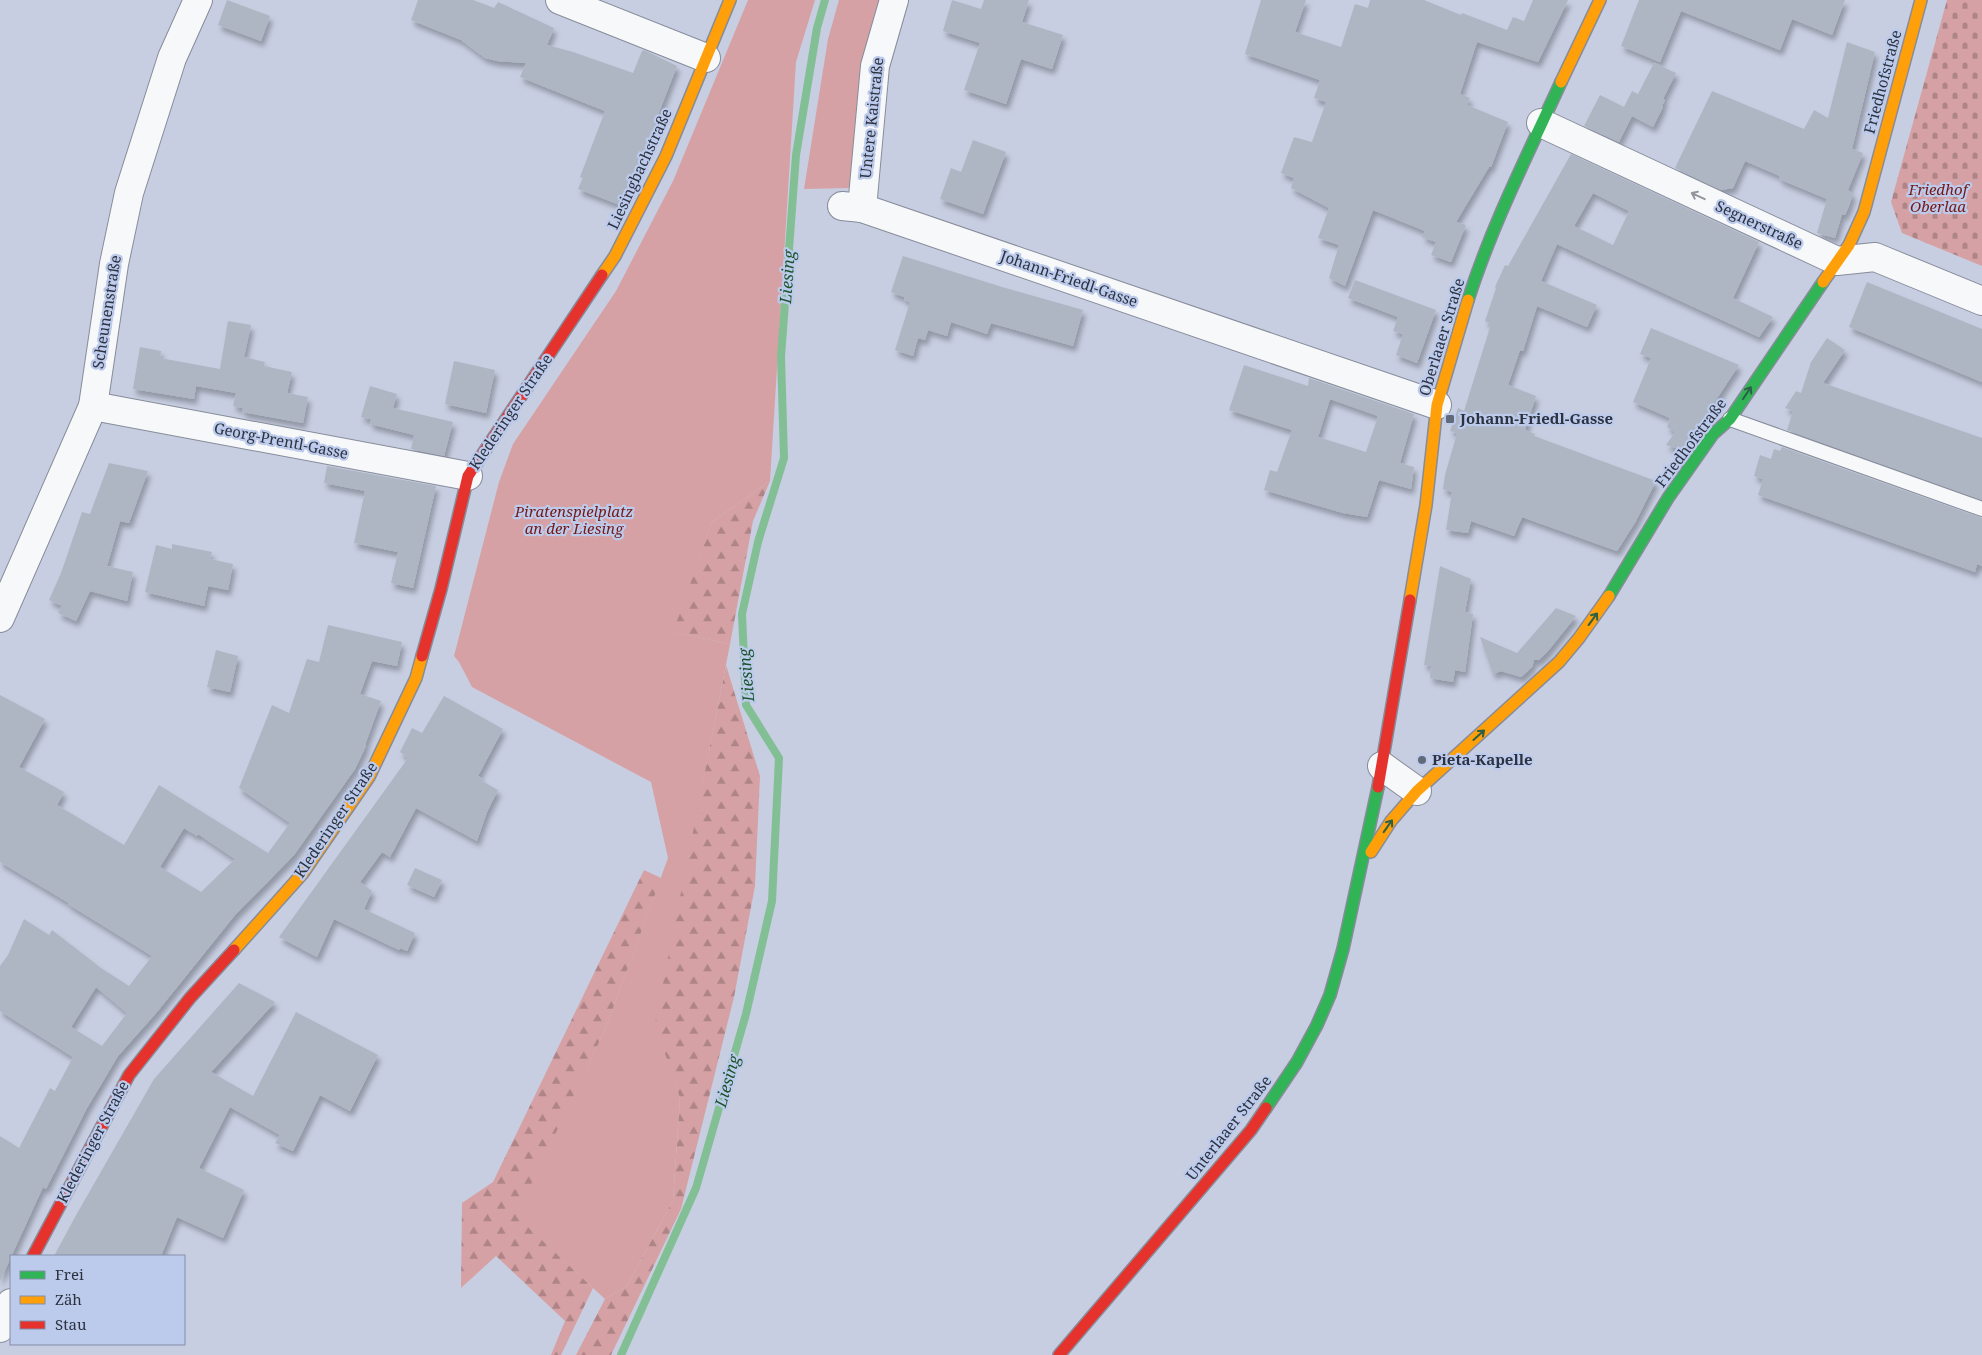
<svg xmlns="http://www.w3.org/2000/svg" width="1982" height="1355" font-family="'Noto Serif',serif">
  <style>
    .green { fill: #d6a1a4 }
    .forest { fill: url(#forest-firs) }
    .cemetery { fill: url(#cemetery-stones) }
    .lines { fill: none; stroke-linecap: round; stroke-linejoin: round }
    .stream { stroke: #83bf94; stroke-width: 8 }
    .building { fill: #aeb6c4; fill-rule: evenodd; filter: url(#shadow) }
    .lane-casing { stroke: #878c9a; stroke-width: 16 }
    .street-casing { stroke: #878c9a; stroke-width: 30 }
    .fast-casing { stroke: #878c9a; stroke-width: 14 }
    .slow-casing { stroke: #878c9a; stroke-width: 14 }
    .jam-casing { stroke: #878c9a; stroke-width: 14 }
    .lane { stroke: #f7f8fa; stroke-width: 14 }
    .street { stroke: #f7f8fa; stroke-width: 28 }
    .fast { stroke: #30b455; stroke-width: 11 }
    .slow { stroke: #ff9f0a; stroke-width: 11 }
    .jam { stroke: #e5322d; stroke-width: 11 }
    .oneway { stroke: #92959c }
    .oneway2 { stroke: #2d6047 }
    .poi-dot { fill: #626978; stroke: #bccaec; stroke-width: 2 }
    .labels { text-anchor: middle; stroke-width: 4.5; stroke-linejoin: round; paint-order: stroke }
    .street-label { font-size: 15px; fill: #2c323f; stroke: #bccaec }
    .park-label { font-size: 15px; font-style: italic; fill: #761916; stroke: #bccaec }
    .poi-label { font-size: 15px; font-weight: bold; fill: #2c323f; stroke: #bccaec; text-anchor: start }
    .water-label { font-size: 16px; font-style: italic; fill: #1a5427; stroke: #bccaec }
  </style>
  <defs>
    <pattern id="forest-firs" width="22" height="20" patternUnits="userSpaceOnUse" patternTransform="scale(1.25)"><rect width="22" height="20" fill="#d6a1a4"/><path d="M5 1l3.5 6h-7zM16 11l3.5 6h-7z" fill="#ae8487"/></pattern>
    <pattern id="cemetery-stones" width="16" height="16" patternUnits="userSpaceOnUse" patternTransform="scale(1.25)"><rect width="16" height="16" fill="#d6a1a4"/><path d="M2 7V4a2 2 0 0 1 4 0v3zM10 15v-3a2 2 0 0 1 4 0v3z" fill="#ae8487"/></pattern>
    <filter id="shadow"><feDropShadow dx="3" dy="5.5" stdDeviation="2.5" flood-color="#0004"/></filter>
  </defs>
  <rect width="100%" height="100%" fill="#c7cee1"/>
  <g class="green">
    <polygon points="748,0 815,0 796,62 770,481 712,522 674,632 730,644 656,1024 680,1098 673,1200 627,1286 605,1299 515,1216 605,1030 668,858 651,782 472,687 459,662 454,656 499,482 513,444 616,291 673,181"/>
    <polygon points="839,0 883,0 851,188 804,189 828,39"/>
  </g>
  <g class="forest">
    <polygon points="770,481 753,521 730,644 673,632 712,522"/>
    <polygon points="726,665 760,776 755,886 734,997 681,1209 611,1355 576,1355 605,1299 627,1286 673,1200 680,1098 655,1024"/>
    <polygon points="644,870 661,878 605,1030 516,1216 593,1288 561,1355 551,1355 565,1321 496,1256 461,1288 462,1203 493,1182"/>
  </g>
  <polygon class="cemetery" points="1947,0 1982,0 1982,266 1902,233 1891,202"/>
  <g class="lines">
    <polyline class="stream" points="621,1355 696,1188 746,1014 772,901 779,758 746,705 742,614 758,542 784,458 781,357 796,155 817,28 825,0"/>
  </g>
  <g class="building">
    <polygon points="227,0 270,16 261,41 218,25"/>
    <polygon points="418,0 473,0 494,8 498,2 554,28 547,45 573,52 633,73 642,51 644,50 677,66 627,195 624,194 620,205 578,189 583,178 580,177 605,111 520,77 526,63 497,61 485,58 461,40 411,20"/>
    <polygon points="952,0 981,9 984,0 1029,0 1022,22 1063,35 1052,69 1021,59 1006,104 964,90 980,43 943,31"/>
    <polygon points="1261,0 1306,0 1295,32 1341,47 1355,4 1368,8 1370,0 1424,0 1461,15 1462,13 1507,30 1513,17 1524,21 1533,0 1568,0 1538,62 1477,42 1460,94 1470,98 1467,105 1508,122 1491,167 1489,167 1456,222 1466,225 1451,262 1431,255 1436,242 1422,237 1425,231 1373,210 1345,286 1329,278 1339,245 1318,238 1329,208 1291,188 1294,178 1281,173 1294,137 1312,142 1326,102 1314,98 1320,80 1245,54"/>
    <polygon points="1639,0 1845,0 1832,35 1792,19 1780,50 1681,11 1660,62 1621,46"/>
    <polygon points="1847,42 1875,52 1852,149 1863,153 1848,190 1853,194 1849,206 1845,215 1842,214 1835,238 1817,233 1827,199 1779,179 1780,176 1745,161 1733,188 1721,190 1675,168 1712,91 1804,129 1814,110 1828,118"/>
    <polygon points="1654,63 1676,73 1663,99 1665,100 1662,106 1663,107 1653,127 1632,116 1619,142 1584,126 1600,95 1624,107 1632,91 1638,94"/>
    <polygon points="973,140 1006,152 983,214 940,199 951,168 961,172"/>
    <path d="M 1571,154 L 1759,242 L 1733,298 L 1773,317 L 1759,337 L 1557,244 L 1541,281 L 1597,305 L 1587,327 L 1537,306 L 1523,351 L 1520,350 L 1508,385 L 1536,396 L 1525,430 L 1535,434 L 1534,436 L 1656,481 L 1636,521 L 1617,551 L 1522,517 L 1514,536 L 1471,521 L 1468,533 L 1446,530 L 1452,492 L 1443,489 L 1445,475 L 1457,433 L 1450,431 L 1458,408 L 1464,411 L 1491,324 L 1485,321 L 1496,288 L 1495,287 L 1505,265 L 1508,266 ZM 1593,193 L 1629,211 L 1613,245 L 1574,226 Z"/>
    <polygon points="903,256 1002,287 1083,310 1073,346 991,323 987,334 951,322 947,336 928,330 925,340 918,338 913,356 895,350 910,302 904,300 904,297 891,292"/>
    <polygon points="1355,280 1436,310 1417,363 1396,355 1403,334 1393,331 1398,317 1348,298"/>
    <polygon points="1867,282 1982,329 1982,382 1849,327"/>
    <polygon points="228,321 251,325 244,357 265,362 264,366 292,372 287,393 308,397 303,423 242,412 243,408 233,406 236,393 196,386 194,399 133,389 140,347 161,351 160,358 220,369"/>
    <polygon points="1651,328 1739,365 1706,415 1708,415 1705,420 1683,450 1666,445 1675,432 1667,427 1670,418 1633,402 1651,358 1640,354"/>
    <polygon points="1827,338 1845,350 1823,383 1982,438 1982,500 1787,430 1793,411 1785,408 1796,391 1801,393 1811,362"/>
    <polygon points="454,361 495,370 486,413 445,404"/>
    <path d="M 1244,365 L 1308,386 L 1309,378 L 1414,414 L 1400,463 L 1414,467 L 1411,489 L 1379,480 L 1367,517 L 1343,513 L 1264,490 L 1270,470 L 1277,472 L 1292,430 L 1229,410 ZM 1330,399 L 1378,416 L 1366,452 L 1318,437 Z"/>
    <polygon points="370,386 397,394 393,408 453,422 444,456 411,449 414,435 370,424 371,419 361,417"/>
    <polygon points="1782,447 1982,518 1982,566 1977,564 1975,572 1758,495 1763,479 1754,476 1760,455 1771,459 1774,449 1780,451"/>
    <polygon points="109,463 148,471 129,523 120,521 107,566 133,572 127,601 90,591 76,621 58,613 62,606 49,600 61,573 82,512 90,514"/>
    <polygon points="327,466 436,486 413,588 391,583 398,552 354,543 365,491 324,483"/>
    <polygon points="172,544 212,552 210,559 233,564 228,590 208,586 204,606 145,592 156,545 172,549"/>
    <polygon points="1440,566 1471,579 1465,612 1473,614 1465,672 1455,670 1453,682 1430,678 1431,666 1424,665"/>
    <polygon points="1556,608 1576,616 1548,651 1539,660 1534,660 1532,667 1521,677 1501,671 1493,674 1480,637 1517,653"/>
    <path d="M 328,625 L 402,642 L 397,666 L 372,661 L 360,694 L 381,701 L 365,745 L 366,746 L 355,769 L 294,855 L 235,915 L 157,1012 L 118,1056 L 87,1108 L 46,1189 L 43,1187 L 0,1281 L 0,1136 L 19,1148 L 50,1088 L 55,1091 L 73,1057 L 0,1011 L 0,966 L 8,955 L 24,919 L 49,935 L 52,930 L 101,968 L 129,986 L 152,956 L 68,904 L 69,903 L 0,862 L 0,695 L 45,719 L 19,767 L 64,792 L 57,805 L 124,845 L 159,785 L 268,853 L 290,823 L 239,788 L 272,705 L 289,713 L 307,659 L 319,662 ZM 184,828 L 197,836 L 198,834 L 235,859 L 201,892 L 160,867 ZM 96,987 L 127,1013 L 102,1046 L 71,1027 Z"/>
    <polygon points="216,650 238,656 230,692 207,687"/>
    <polygon points="444,696 503,729 478,776 483,779 482,781 498,790 487,812 477,841 416,808 390,857 382,852 360,882 372,891 364,909 415,933 407,951 400,948 399,950 334,919 317,957 279,937 408,758 400,752 412,728 422,733"/>
    <polygon points="415,868 442,880 434,897 407,885"/>
    <polygon points="239,983 275,1002 211,1072 253,1096 296,1012 378,1055 350,1111 320,1095 293,1151 275,1143 280,1135 230,1107 199,1168 244,1190 223,1238 177,1217 161,1256 54,1256 75,1217 154,1079"/>
  </g>
  <g class="lines">
    <g class="lane-casing">
      <polyline id="lane" points="1730,419 1982,509"/>
    </g>
    <g class="street-casing">
      <g id="street">
        <polyline points="560,0 706,58"/>
        <polyline points="1541,123 1837,261 1875,257 1982,301"/>
        <polyline points="842,206 862,208 1437,405"/>
        <polyline points="862,208 875,66 894,0"/>
        <polyline points="93,406 468,476"/>
        <polyline points="0,618 93,406 114,264 129,193 172,58 198,0"/>
        <polyline points="1382,766 1417,791"/>
        <polyline points="0,1328 11,1303"/>
      </g>
    </g>
    <g class="fast-casing">
      <g id="fast">
        <path d="M 1468,300 C 1492,225 1528,154 1561,82"/>
        <polyline points="1609,596 1668,498 1713,434 1730,419 1823,282"/>
        <polyline points="1266,1108 1297,1062 1317,1025 1330,995 1343,949 1378,787"/>
      </g>
    </g>
    <g class="slow-casing">
      <g id="slow">
        <polyline points="1561,82 1600,0"/>
        <polyline points="602,275 615,256 666,156 730,0"/>
        <polyline points="1823,282 1849,245 1864,212 1921,0"/>
        <polyline points="1410,600 1426,505 1437,405 1468,300"/>
        <polyline points="1371,852 1391,821 1417,791 1559,662 1579,638 1609,596"/>
        <polyline points="234,950 303,873 369,777 416,678 422,656"/>
      </g>
    </g>
    <g class="jam-casing">
      <g id="jam">
        <polyline points="422,656 441,589 468,476 602,275"/>
        <polyline points="1378,787 1410,600"/>
        <polyline points="33,1256 129,1075 190,998 234,950"/>
        <polyline points="1059,1355 1251,1130 1266,1108"/>
      </g>
    </g>
    <use href="#lane" class="lane"/>
    <use href="#street" class="street"/>
    <use href="#fast" class="fast"/>
    <use href="#slow" class="slow"/>
    <use href="#jam" class="jam"/>
  </g>
  <defs><path id="oneway-shaft" d="M-6 0H5M1.5-3L5.5 0L1.5 3" fill="none" stroke-width="1.6" stroke-linecap="round" stroke-linejoin="round" transform="scale(1.25)"/></defs>
  <use class="oneway" href="#oneway-shaft" transform="translate(1698 196) rotate(-155)"/>
  <g class="oneway2">
    <use href="#oneway-shaft" transform="translate(1747 393) rotate(-56)"/>
    <use href="#oneway-shaft" transform="translate(1593 619) rotate(-54)"/>
    <use href="#oneway-shaft" transform="translate(1479 735) rotate(-42)"/>
    <use href="#oneway-shaft" transform="translate(1388 826) rotate(-55)"/>
  </g>
  <g class="poi-dot">
    <rect x="1445" y="414" width="10" height="10" rx="2.5"/>
    <circle cx="1422" cy="760" r="5"/>
  </g>
  <g class="labels">
    <g class="street-label">
      <text transform="translate(1883 82) rotate(-75)" y="5">Friedhofstraße</text>
      <text transform="translate(872 118) rotate(-84)" y="5">Untere Kaistraße</text>
      <text transform="translate(640 169) rotate(-65)" y="5">Liesingbachstraße</text>
      <text transform="translate(1759 225) rotate(25)" y="5">Segnerstraße</text>
      <text transform="translate(1069 279) rotate(19)" y="5">Johann-Friedl-Gasse</text>
      <text transform="translate(107 312) rotate(-81)" y="5">Scheunenstraße</text>
      <text transform="translate(1442 337) rotate(-73)" y="5">Oberlaaer Straße</text>
      <text transform="translate(511 412) rotate(-56)" y="5">Klederinger Straße</text>
      <text transform="translate(281 441) rotate(11)" y="5">Georg-Prentl-Gasse</text>
      <text transform="translate(1691 443) rotate(-53)" y="5">Friedhofstraße</text>
      <text transform="translate(336 820) rotate(-56)" y="5">Klederinger Straße</text>
      <text transform="translate(1229 1128) rotate(-52)" y="5">Unterlaaer Straße</text>
      <text transform="translate(93 1142) rotate(-62)" y="5">Klederinger Straße</text>
    </g>
    <g class="park-label">
      <text x="1938" y="195">Friedhof<tspan x="1938" dy="17">Oberlaa</tspan></text>
      <text x="574" y="517">Piratenspielplatz<tspan x="574" dy="17">an der Liesing</tspan></text>
    </g>
    <g class="poi-label">
      <text x="1460" y="424">Johann-Friedl-Gasse</text>
      <text x="1432" y="765">Pieta-Kapelle</text>
    </g>
    <g class="water-label">
      <text transform="translate(787 277) rotate(-86)" y="6">Liesing</text>
      <text transform="translate(746 675) rotate(-95)" y="6">Liesing</text>
      <text transform="translate(727 1081) rotate(-74)" y="6">Liesing</text>
    </g>
  </g>
  <rect x="10" y="1255" width="175" height="90" fill="#bccaec" stroke="#828da7"/>
  <rect x="20" y="1271" width="25" height="8" fill="#30b455" stroke="#828da7"/>
  <text x="55" y="1280" font-size="15" fill="#2c323f">Frei</text>
  <rect x="20" y="1296" width="25" height="8" fill="#ff9f0a" stroke="#828da7"/>
  <text x="55" y="1305" font-size="15" fill="#2c323f">Zäh</text>
  <rect x="20" y="1321" width="25" height="8" fill="#e5322d" stroke="#828da7"/>
  <text x="55" y="1330" font-size="15" fill="#2c323f">Stau</text>
</svg>
